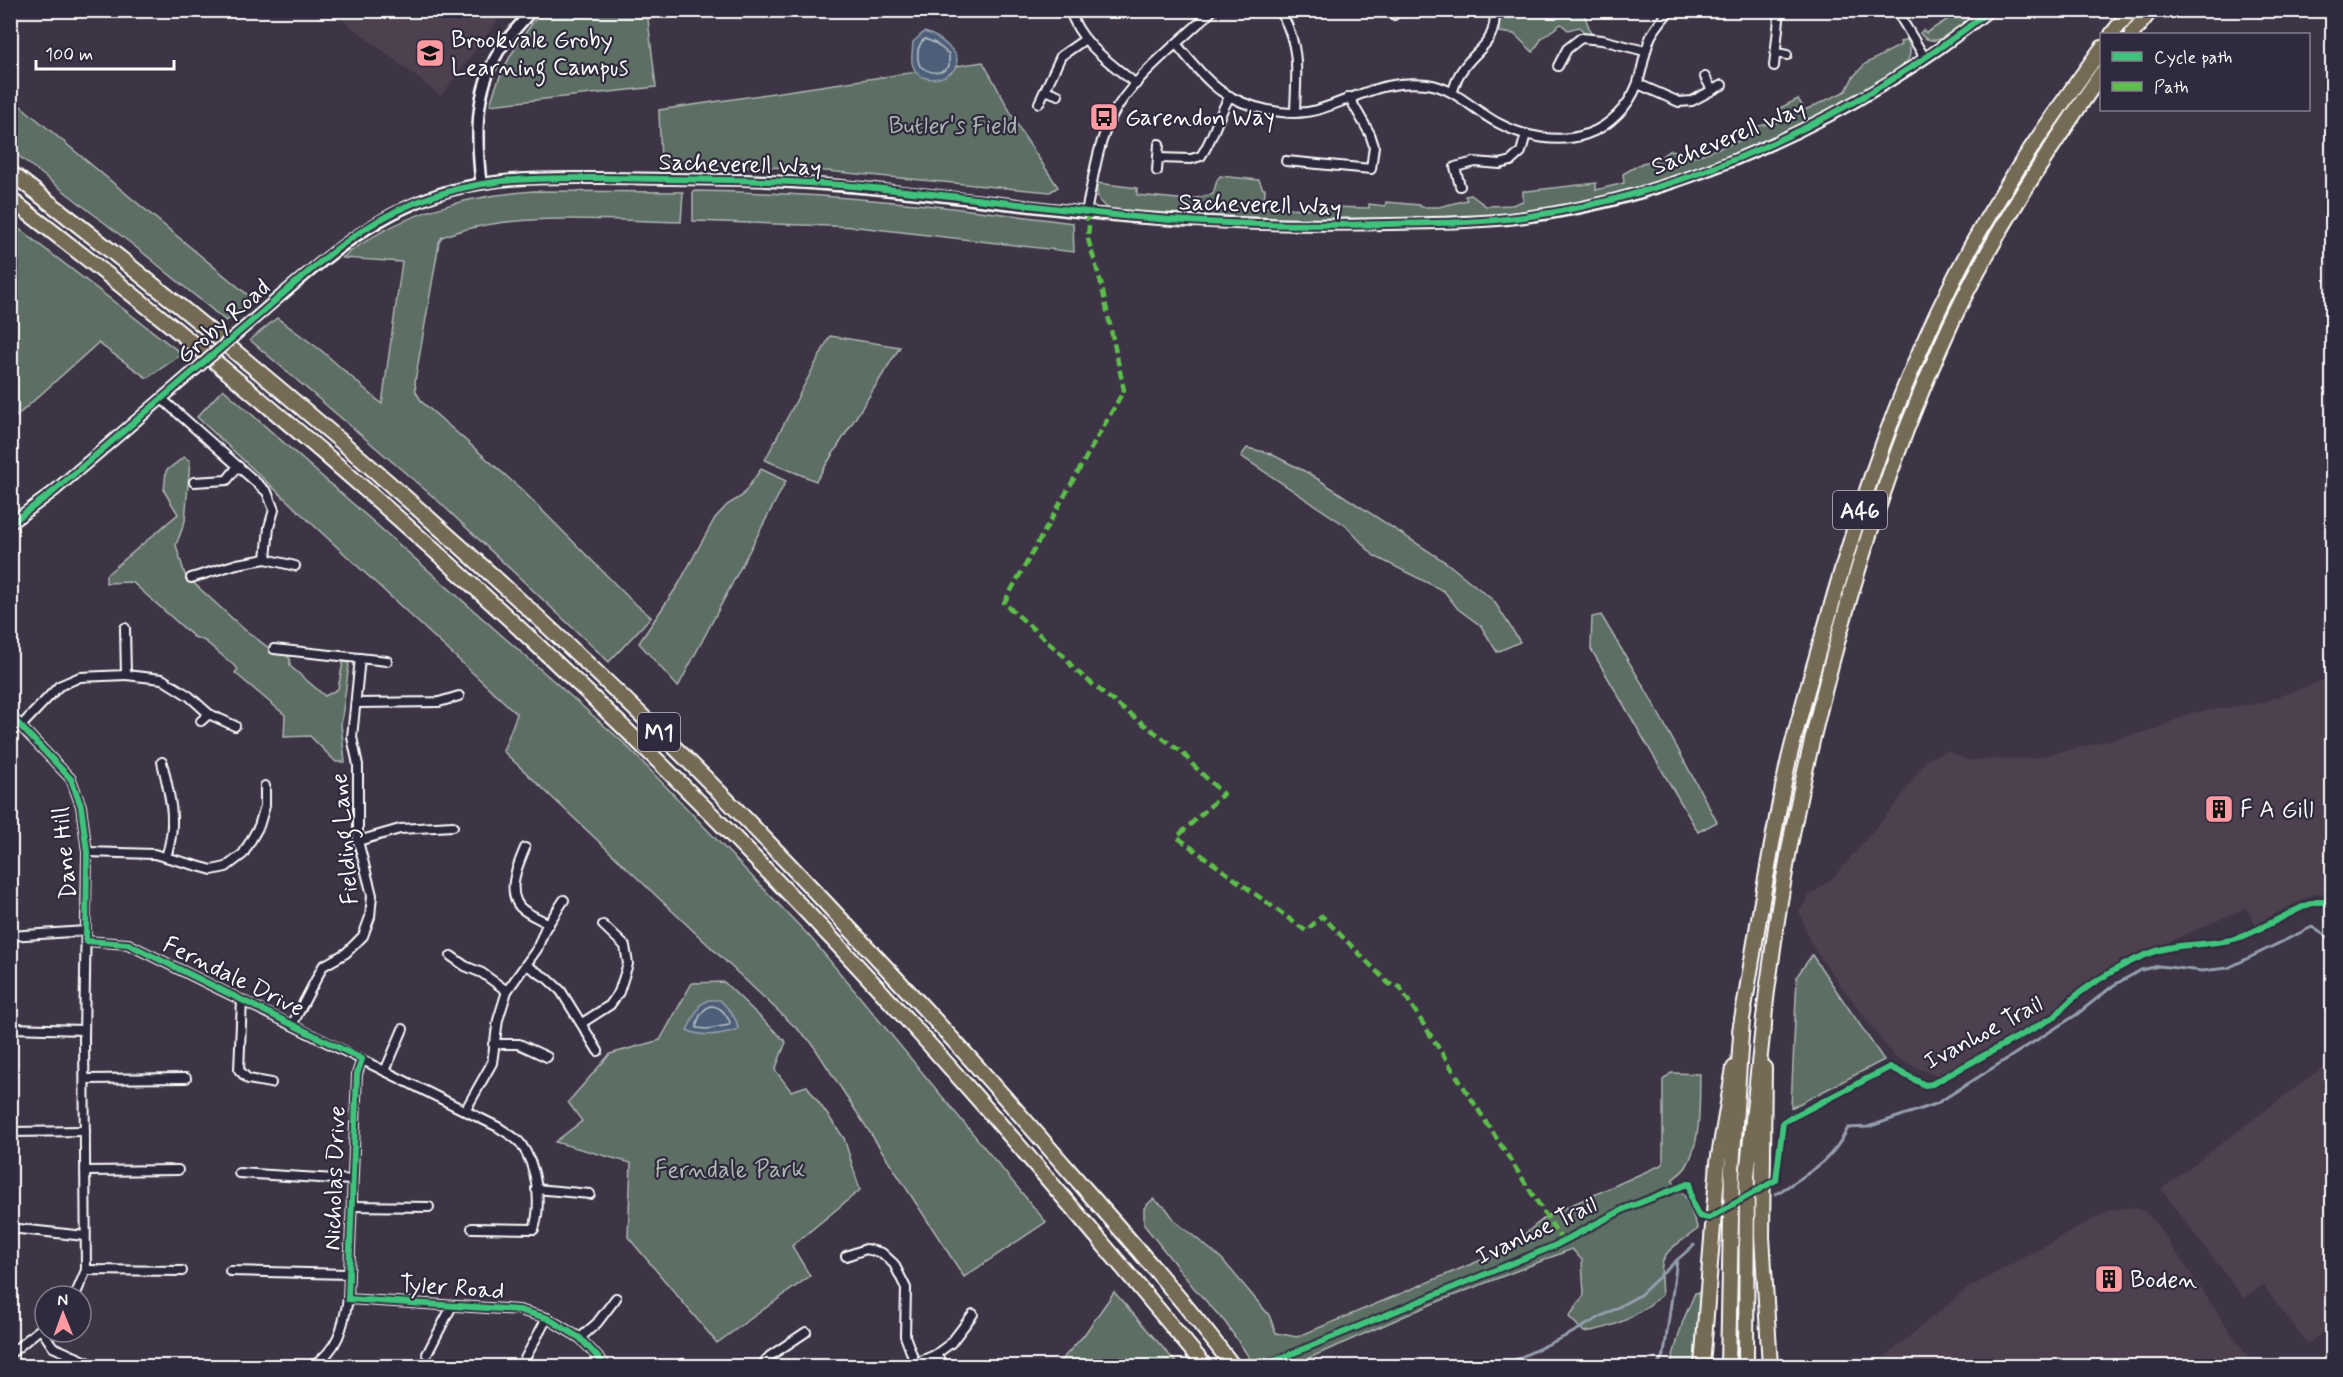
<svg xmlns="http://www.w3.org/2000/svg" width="2343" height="1377" font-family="Mynerve,sans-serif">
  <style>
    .built { fill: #4d404f }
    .green { fill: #5d6e65; stroke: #aeb6b2; stroke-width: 1.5 }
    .water { fill: #4d5f78; stroke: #949fae; stroke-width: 1.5 }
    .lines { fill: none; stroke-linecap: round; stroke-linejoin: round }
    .shore { stroke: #b8bfc9; stroke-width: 1.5 }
    .stream { stroke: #949fae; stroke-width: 3 }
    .minor-casing { stroke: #fff; stroke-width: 12 }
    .tertiary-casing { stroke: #fff; stroke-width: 14 }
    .trunk-casing { stroke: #fff; stroke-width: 18 }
    .motorway-casing { stroke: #fff; stroke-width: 18 }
    .minor { stroke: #2f2a3d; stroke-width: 8 }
    .tertiary { stroke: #2f2a3d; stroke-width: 9 }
    .trunk { stroke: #756a55; stroke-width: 14 }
    .motorway { stroke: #756a55; stroke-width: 14 }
    .tertiary-bridge-casing { stroke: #fff; stroke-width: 14; stroke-linecap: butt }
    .tertiary-bridge { stroke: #2f2a3d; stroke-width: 9 }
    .quiet { stroke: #5fbe4e; stroke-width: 4.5; stroke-dasharray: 9 4.5; stroke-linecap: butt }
    .cycleway-casing { stroke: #2f2a3d; stroke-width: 10 }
    .cycleway { stroke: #40c37c; stroke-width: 6 }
    .labels { text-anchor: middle; stroke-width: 4.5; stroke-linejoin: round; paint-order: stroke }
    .shield { fill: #2f2a3d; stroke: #c1bfc5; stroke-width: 1.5 }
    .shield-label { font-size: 22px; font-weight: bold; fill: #fff }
    .poi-label { font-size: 24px; fill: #fff; stroke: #2f2a3d; text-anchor: start }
    .park-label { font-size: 24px; fill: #aeb6b2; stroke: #2f2a3d }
    .street-label { font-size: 24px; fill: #fff; stroke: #2f2a3d }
  </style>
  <rect width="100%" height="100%" fill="#3d3445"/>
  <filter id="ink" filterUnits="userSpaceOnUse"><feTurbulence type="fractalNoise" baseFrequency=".0167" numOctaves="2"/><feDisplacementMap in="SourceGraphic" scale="12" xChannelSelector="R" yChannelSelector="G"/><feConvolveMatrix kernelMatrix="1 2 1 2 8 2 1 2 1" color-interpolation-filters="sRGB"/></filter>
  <g filter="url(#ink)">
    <g class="built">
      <polygon points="331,11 505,11 441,96"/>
      <polygon points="2332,677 2332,893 2314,894 2256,924 2246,908 2116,965 2062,1002 2053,1012 1938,1077 1894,1057 1811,945 1799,911 1809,896 1833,878 1895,805 1927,759 1947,751 1968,760 2034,758 2152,730 2191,713 2261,703"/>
      <polygon points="2332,1060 2332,1325 2311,1342 2306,1342 2263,1285 2244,1299 2161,1189"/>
      <polygon points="2130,1207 2144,1211 2156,1223 2254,1366 1873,1366 1968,1288 2110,1210"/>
    </g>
    <g class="green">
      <path d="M 543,10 L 647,11 L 656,87 L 490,105 C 500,68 519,39 543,10 Z"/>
      <polygon points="1520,11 1583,11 1591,33 1586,34 1579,27 1568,30 1561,24 1542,38 1533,52 1514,34 1499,32 1500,11 1511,11 1519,13"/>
      <path d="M 1961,11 L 1982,11 C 1968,21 1935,55 1920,33 L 1923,30 L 1926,33 Z"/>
      <path d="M 1907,39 C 1910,46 1912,53 1908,60 C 1901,72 1868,88 1855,95 C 1763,147 1660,187 1555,206 C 1494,218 1432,219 1371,220 C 1285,221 1199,218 1113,210 C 1100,207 1095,196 1097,183 L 1137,188 L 1137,195 L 1188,200 L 1213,194 L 1217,180 L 1220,176 L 1259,180 L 1263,189 L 1265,189 L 1264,207 L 1328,210 L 1329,207 L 1369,208 L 1369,204 L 1385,206 L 1386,202 L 1420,205 L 1421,207 L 1439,207 L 1467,200 L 1465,196 L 1471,195 L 1486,206 L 1512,205 L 1523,201 L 1523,191 L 1527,191 L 1596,183 L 1596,190 L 1624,183 L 1623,174 L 1642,163 L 1656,160 L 1670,150 L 1684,152 L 1691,158 L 1753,136 L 1750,128 L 1781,121 L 1780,108 L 1798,99 L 1805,110 L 1846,91 L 1853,77 L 1865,64 L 1901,45 L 1900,42 Z"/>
      <polygon points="983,62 1022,133 1058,187 1050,192 794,168 661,164 659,110"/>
      <polygon points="10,97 255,301 226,321 142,252 11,150"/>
      <path d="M 534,191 L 683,192 L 681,222 C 607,221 511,210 442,237 L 439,242 L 437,255 L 415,381 L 416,392 L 422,402 L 522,490 L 632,601 L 651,617 L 609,662 L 437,500 L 250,340 L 277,318 L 322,351 L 382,404 L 402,262 L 342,258 C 398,214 463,196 534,191 Z"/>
      <path d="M 693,191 C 821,192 947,206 1073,223 L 1074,252 L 858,227 L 693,221 Z"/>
      <polygon points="11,222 14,225 182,354 147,378 98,343 11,421"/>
      <polygon points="830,336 900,347 816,481 765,460"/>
      <polygon points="223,389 625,744 811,938 1046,1222 964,1277 811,1042 503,751 517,714 197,417"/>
      <polygon points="1247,448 1269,453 1310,474 1447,563 1494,601 1520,642 1497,652 1481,626 1458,609 1444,591 1374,556 1346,526 1241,456"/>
      <polygon points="184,457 190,461 185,521 176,545 185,575 245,630 273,651 286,654 290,659 290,666 325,696 338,689 343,662 347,662 349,665 341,725 345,762 336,762 310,736 284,737 285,715 235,673 238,669 205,641 194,637 132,582 106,583 106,575 178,514 164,491 166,471"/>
      <polygon points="761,469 786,481 678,687 639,643 678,585 715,518 727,505 742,496"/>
      <polygon points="1601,615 1647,692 1717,822 1698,832 1591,649 1592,617"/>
      <polygon points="1812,955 1884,1060 1791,1108 1797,976"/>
      <polygon points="724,982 786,1042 775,1070 791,1091 807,1086 844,1138 860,1190 792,1246 810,1276 717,1343 628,1237 631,1163 555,1142 582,1121 568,1102 610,1054 660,1040 692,983"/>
      <path d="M 1671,1073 L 1700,1074 C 1699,1104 1702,1140 1686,1167 C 1683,1172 1676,1176 1672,1180 L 1686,1198 L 1698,1229 C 1665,1254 1658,1250 1662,1295 C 1637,1316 1616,1328 1584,1332 L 1569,1317 L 1584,1295 L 1582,1260 L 1572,1249 L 1432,1304 L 1309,1358 L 1310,1366 L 1255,1366 L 1225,1322 L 1194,1288 L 1144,1225 L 1144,1208 L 1153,1199 L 1166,1208 L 1176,1222 L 1221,1258 L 1269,1315 L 1276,1333 L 1297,1337 L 1505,1250 L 1547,1216 L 1663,1164 L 1663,1080 Z"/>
      <polygon points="1114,1292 1179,1366 1056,1366 1084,1335"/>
      <polygon points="1704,1292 1695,1366 1670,1366 1683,1321 1695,1293"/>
    </g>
    <g class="water">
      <path d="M 924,32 C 934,34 941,40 948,46 C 979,71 922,94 913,66 C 910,59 913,50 913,42 Z"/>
      <path d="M 708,1000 L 720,1000 C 728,1008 737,1017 738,1029 C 721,1035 703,1038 687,1030 L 700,1005 Z"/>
    </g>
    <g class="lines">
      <g class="shore">
        <path d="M 925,39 L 935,43 L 949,54 L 949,66 C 941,76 929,73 920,66 C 916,58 917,44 925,39 Z"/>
        <path d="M 710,1006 C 721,1006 725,1013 730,1022 L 729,1025 L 707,1029 L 697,1028 C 696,1020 702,1010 710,1006 Z"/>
      </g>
      <g class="stream">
        <path d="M 1776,1194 C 1807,1174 1831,1163 1848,1128 L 1868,1127 L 1936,1104 L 2076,1015 L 2114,985 L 2141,970 L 2159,966 L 2202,971 L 2228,968 L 2312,927 L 2332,940"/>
        <polyline points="1502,1366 1568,1335 1640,1295 1677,1260"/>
        <polyline points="1657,1366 1664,1354 1677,1260 1694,1245"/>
      </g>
      <g class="minor-casing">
        <g id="minor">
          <path d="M 1070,10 C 1079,43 1111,63 1136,84"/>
          <polyline points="1393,10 1394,15"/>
          <polyline points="1896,10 1925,58"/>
          <path d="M 1283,16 C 1301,51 1296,74 1295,112"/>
          <path d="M 1177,45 C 1190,60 1204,79 1221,91 C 1246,108 1288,118 1317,110 C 1357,98 1383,79 1427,84 C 1456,88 1474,111 1498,123 C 1524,137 1559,144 1587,134 C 1609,127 1629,106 1637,85 C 1643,69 1644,52 1651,36 C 1656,27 1663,19 1670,10"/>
          <polyline points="1777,53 1787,55"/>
          <polyline points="1558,66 1567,49 1581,38 1602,40 1645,51"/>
          <polyline points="1774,66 1780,10"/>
          <polyline points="1705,77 1712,90"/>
          <polyline points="1638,84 1679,102 1692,101 1722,85"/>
          <polyline points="1045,90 1058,95"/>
          <path d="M 1452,92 C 1455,87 1456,80 1459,75 C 1474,48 1496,48 1495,10"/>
          <polyline points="1039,103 1061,56 1084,40"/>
          <path d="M 1158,158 L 1191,159 L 1201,156 C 1214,137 1218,115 1230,96"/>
          <polyline points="1286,161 1371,169 1374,146 1370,134 1349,97"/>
          <polyline points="1157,171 1159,144"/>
          <polyline points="1460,186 1455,167 1475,162 1500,164 1511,161 1521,152 1526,134"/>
          <path d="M 1086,212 C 1093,181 1097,146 1111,118 C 1132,77 1180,42 1213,10"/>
          <polyline points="162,399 267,492 274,510 269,527 266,559"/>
          <polyline points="194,482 227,480 238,466"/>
          <polyline points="191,578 237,564 266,559 295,566"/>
          <polyline points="274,649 387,661"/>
          <polyline points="126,675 162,679 189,696 209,714 235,726"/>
          <polyline points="357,703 439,702 459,696"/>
          <polyline points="10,715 71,779 81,806 87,852 84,1038 86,1270 75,1296"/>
          <polyline points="201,721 209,714"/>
          <polyline points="21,726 59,686 80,677 126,675 125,628"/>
          <path d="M 162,762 C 170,797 178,822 166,857"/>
          <polyline points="358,841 400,829 453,826"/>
          <path d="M 525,848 C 518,865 506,890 520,907 C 527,914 540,919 549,924"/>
          <polyline points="87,852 154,854 212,870 226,867 243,854 259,826 265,806 265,786"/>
          <polyline points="10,936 86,931"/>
          <path d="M 86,941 L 128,944 L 498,1127 C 505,1132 516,1137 521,1144 C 537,1167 542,1203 534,1229 L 472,1228"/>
          <polyline points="451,956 465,966 482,973 507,991"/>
          <polyline points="526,965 548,979 561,991 598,1051"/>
          <polyline points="242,1000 239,1070 248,1079 271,1083"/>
          <polyline points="582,1023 610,1005 619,992 628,964 625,946 603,925"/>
          <polyline points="292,1025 323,966 346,953 363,936 370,917 372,895 358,841 358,765 352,737 360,658"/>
          <polyline points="10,1028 84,1030"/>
          <polyline points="493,1044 519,1044 547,1057"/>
          <polyline points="385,1071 403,1029"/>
          <polyline points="85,1079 186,1078"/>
          <polyline points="465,1111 492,1063 498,1020 507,991 537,949 545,929 564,900"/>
          <polyline points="10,1132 85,1131"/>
          <polyline points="86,1171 178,1170"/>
          <polyline points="239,1173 351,1180"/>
          <polyline points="536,1189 590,1194"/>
          <polyline points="352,1206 429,1207"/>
          <polyline points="10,1228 85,1236"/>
          <polyline points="846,1256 866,1249 882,1253 894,1264 906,1288 905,1336 915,1363"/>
          <polyline points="86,1270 182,1271"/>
          <polyline points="230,1271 348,1274"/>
          <polyline points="348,1299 519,1310 547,1318 580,1338 606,1366"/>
          <polyline points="41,1329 53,1347 96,1366"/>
          <polyline points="580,1338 597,1323 616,1298"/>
          <polyline points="10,1354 45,1325"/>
          <polyline points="427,1354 452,1306"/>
          <polyline points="935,1355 945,1366"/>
          <path d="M 313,1366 C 338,1349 343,1328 348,1299 L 357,1074 L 362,1059"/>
          <polyline points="521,1366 547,1318"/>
          <polyline points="680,1366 683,1364"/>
          <polyline points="761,1366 770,1356 806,1332"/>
          <polyline points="909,1366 935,1355 951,1343 973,1314"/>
        </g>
      </g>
      <g class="tertiary-casing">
        <g id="tertiary">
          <path d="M 481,183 C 476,137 474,93 499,51 C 508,36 521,24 532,10"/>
          <path d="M 262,312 C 320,262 376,211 452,190 C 505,176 553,178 606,178 C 652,179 698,179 744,180 C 878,184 1010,207 1144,218 C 1226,224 1308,226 1391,224 C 1433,223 1476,223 1518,218 C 1683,198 1862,114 1990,10"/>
          <polyline points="10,524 54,491 181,382"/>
          <polyline points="2327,1366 2332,1361"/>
        </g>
      </g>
      <g class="trunk-casing">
        <g id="trunk">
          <polyline points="2112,34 2131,10"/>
          <polyline points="2132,34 2151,10"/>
          <path d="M 1764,1027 C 1764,1004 1769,980 1772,956 C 1779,901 1789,848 1800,794 C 1833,642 1877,490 1940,348 C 1983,250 2041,161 2102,73"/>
          <path d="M 1740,1031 C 1756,940 1769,849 1789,759 C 1800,714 1813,669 1826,625 C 1858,511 1895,397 1948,291 C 1990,204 2045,126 2102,48"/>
          <polyline points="1764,1068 1762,1236 1770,1366"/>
          <polyline points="1702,1366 1718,1162 1734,1068"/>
        </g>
      </g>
      <g class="motorway-casing">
        <g id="motorway">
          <path d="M 10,172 C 238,347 456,535 662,735 C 746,817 826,903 906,989 C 967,1054 1026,1121 1084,1188 C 1135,1246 1186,1304 1233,1366"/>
          <path d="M 10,199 C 280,405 535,631 771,875 C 923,1031 1066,1198 1205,1366"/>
          <polyline points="1728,1366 1732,1169 1742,1020"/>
          <polyline points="1746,1366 1747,1176 1764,1017"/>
        </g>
      </g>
      <use href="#minor" class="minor"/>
      <use href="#tertiary" class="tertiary"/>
      <use href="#trunk" class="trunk"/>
      <use href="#motorway" class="motorway"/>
      <g class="tertiary-bridge-casing">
        <polyline id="tertiary-bridge" points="181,382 262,312"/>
      </g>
      <use href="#tertiary-bridge" class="tertiary-bridge"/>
      <polyline class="quiet" points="1086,212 1089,225 1088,239 1101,283 1124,390 1004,603 1065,657 1074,669 1123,709 1183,753 1192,764 1223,794 1177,837 1306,931 1322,916 1389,984 1399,986 1563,1242"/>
      <g class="cycleway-casing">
        <g id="cycleway">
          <path d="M 10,524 L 54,491 C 120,434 187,377 253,320 C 303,277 352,228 414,203 C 480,177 532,178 600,178 C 642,179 684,179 727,180 C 779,181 832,183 884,189 C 968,197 1051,209 1135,217 C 1219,225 1303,226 1387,224 C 1433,223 1479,223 1524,217 C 1690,194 1859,115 1990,10"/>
          <polyline points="10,715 71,779 81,806 87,852 86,941 128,944 362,1059 357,1074 348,1299 519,1310 547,1318 580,1338 606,1366"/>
          <path d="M 1262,1366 L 1554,1246 L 1624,1209 L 1690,1183 C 1690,1197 1692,1204 1699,1216 L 1709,1218 L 1776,1180 L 1783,1122 L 1890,1067 L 1925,1085 L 1932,1084 L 2056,1016 C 2076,989 2139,952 2173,947 C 2196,943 2218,945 2241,937 C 2263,928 2285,915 2307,905 L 2316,902 L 2332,902"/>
        </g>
      </g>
      <use href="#cycleway" class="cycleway"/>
    </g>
  </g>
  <defs>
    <g id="school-square" transform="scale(1.5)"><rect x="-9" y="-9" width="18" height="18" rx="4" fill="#ff9aa2" stroke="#2f2a3d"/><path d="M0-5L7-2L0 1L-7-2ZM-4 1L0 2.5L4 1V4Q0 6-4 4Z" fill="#111"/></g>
    <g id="bus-square" transform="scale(1.5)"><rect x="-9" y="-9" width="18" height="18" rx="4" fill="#ff9aa2" stroke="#2f2a3d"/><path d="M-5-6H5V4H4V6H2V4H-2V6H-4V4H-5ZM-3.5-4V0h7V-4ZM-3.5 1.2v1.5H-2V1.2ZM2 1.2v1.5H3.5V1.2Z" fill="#111"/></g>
    <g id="building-square" transform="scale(1.5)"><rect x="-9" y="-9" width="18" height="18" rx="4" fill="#ff9aa2" stroke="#2f2a3d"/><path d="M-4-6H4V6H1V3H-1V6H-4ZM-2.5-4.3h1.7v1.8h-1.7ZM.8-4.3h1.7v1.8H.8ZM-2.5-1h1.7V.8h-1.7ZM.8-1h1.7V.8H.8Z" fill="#111"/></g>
  </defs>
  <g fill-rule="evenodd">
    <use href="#school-square" x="430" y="53"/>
    <use href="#bus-square" x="1104" y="117"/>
    <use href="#building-square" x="2219" y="809"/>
    <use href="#building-square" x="2109" y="1279"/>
  </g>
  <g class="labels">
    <g class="shield">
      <rect x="1833" y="491" width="54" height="38" rx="4.5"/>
      <rect x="638" y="713" width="42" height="38" rx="4.5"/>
    </g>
    <g class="shield-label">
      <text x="1860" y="518">A46</text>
      <text x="659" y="740">M1</text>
    </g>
    <g class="poi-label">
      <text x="451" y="47">Brookvale Groby<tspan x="451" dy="28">Learning Campus</tspan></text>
      <text x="1125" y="125">Garendon Way</text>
      <text x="2240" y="817">F A Gill</text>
      <text x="2130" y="1287">Boden</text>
    </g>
    <g class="park-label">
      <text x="953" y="133">Butler's Field</text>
      <text x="730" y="1177">Ferndale Park</text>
    </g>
    <g class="street-label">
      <text transform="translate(1728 137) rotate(-22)" y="8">Sacheverell Way</text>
      <text transform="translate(740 164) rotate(2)" y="8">Sacheverell Way</text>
      <text transform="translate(1260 204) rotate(2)" y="8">Sacheverell Way</text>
      <text transform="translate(223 321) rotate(-41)" y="8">Groby Road</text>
      <text transform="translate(344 839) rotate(-95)" y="8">Fielding Lane</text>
      <text transform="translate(64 853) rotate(-95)" y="8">Dane Hill</text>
      <text transform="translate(234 976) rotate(26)" y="8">Ferndale Drive</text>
      <text transform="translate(1983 1032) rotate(-28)" y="8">Ivanhoe Trail</text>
      <text transform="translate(334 1178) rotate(-88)" y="8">Nicholas Drive</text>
      <text transform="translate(1536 1230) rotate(-25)" y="8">Ivanhoe Trail</text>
      <text transform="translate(452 1287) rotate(4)" y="8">Tyler Road</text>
    </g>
  </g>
  <rect width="2343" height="1377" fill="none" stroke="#2f2a3d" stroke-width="36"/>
  <rect x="18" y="18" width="2307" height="1341" fill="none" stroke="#fff" stroke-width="2" filter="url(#ink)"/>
  <rect x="2100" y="33" width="210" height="78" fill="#2f2a3d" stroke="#827f8b" stroke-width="1.5"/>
  <rect x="2112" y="52" width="30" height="9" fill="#40c37c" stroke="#827f8b" stroke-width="1.5"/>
  <text x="2154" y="63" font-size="18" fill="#ffffff">Cycle path</text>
  <rect x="2112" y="82" width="30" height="9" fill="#5fbe4e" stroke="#827f8b" stroke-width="1.5"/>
  <text x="2154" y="93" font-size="18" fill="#ffffff">Path</text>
  <g transform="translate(63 1314) rotate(359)"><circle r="28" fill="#2f2a3d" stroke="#827f8b" stroke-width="1.5"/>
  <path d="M0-4.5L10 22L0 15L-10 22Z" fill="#ff9aa2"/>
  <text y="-9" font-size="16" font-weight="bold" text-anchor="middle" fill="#ffffff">N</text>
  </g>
  <path d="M36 60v9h138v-9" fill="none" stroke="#ffffff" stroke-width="3"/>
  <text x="45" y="60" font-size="18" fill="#ffffff" stroke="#2f2a3d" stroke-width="4.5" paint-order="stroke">100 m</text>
</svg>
